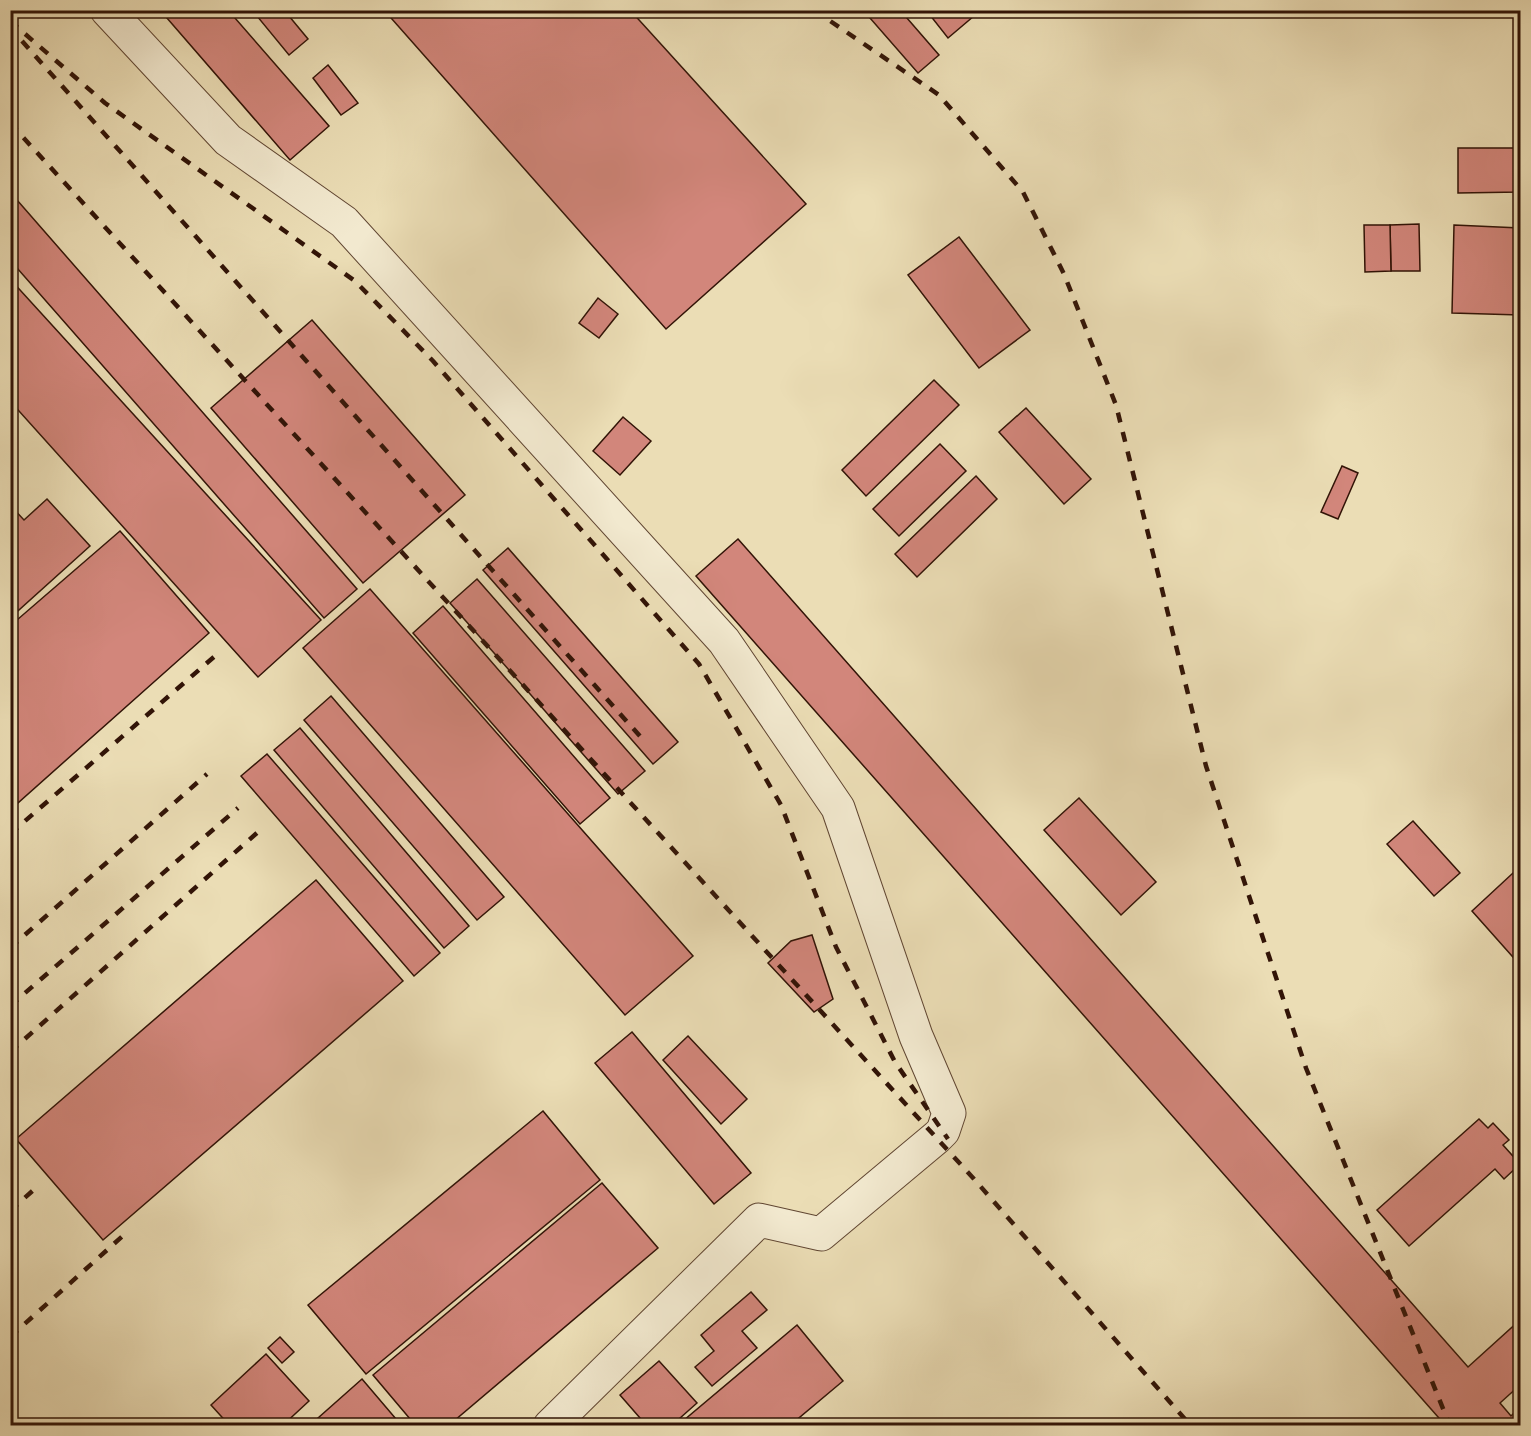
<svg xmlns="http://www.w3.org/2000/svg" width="1531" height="1436" font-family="'IM FELL DW Pica',serif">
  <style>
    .building { fill: #d2867b; stroke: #321407; stroke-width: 1.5 }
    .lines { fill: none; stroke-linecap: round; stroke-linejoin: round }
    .minor-casing { stroke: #604632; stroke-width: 35 }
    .minor { stroke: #f2e9cf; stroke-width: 33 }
    .rail { stroke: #321407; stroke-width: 4.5; stroke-dasharray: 10 10; stroke-linecap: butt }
  </style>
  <rect width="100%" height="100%" fill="#ebddb5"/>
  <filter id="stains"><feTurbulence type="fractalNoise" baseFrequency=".00333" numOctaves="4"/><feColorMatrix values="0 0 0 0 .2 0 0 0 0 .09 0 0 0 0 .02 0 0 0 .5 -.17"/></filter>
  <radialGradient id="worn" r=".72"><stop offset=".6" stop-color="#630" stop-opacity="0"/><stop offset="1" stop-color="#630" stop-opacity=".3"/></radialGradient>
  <g class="building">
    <polygon points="160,10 228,10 329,126 290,160"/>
    <polygon points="252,10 284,10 308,39 289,55"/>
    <polygon points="384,10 630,10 806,204 666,329"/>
    <polygon points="863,10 900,10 939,55 918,73"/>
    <polygon points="926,10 981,10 948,38"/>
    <polygon points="328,65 358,103 341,115 313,78"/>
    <polygon points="1458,148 1520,148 1520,192 1458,193"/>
    <polygon points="10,192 357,589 324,618 10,260"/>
    <polygon points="1419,224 1420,271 1391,271 1390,225"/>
    <polygon points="1364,225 1390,225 1391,271 1365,272"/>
    <polygon points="1454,225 1520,228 1520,315 1452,313"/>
    <polygon points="959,237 1030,330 979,368 908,275"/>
    <polygon points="10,279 321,620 258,677 10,401"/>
    <polygon points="598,298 618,314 599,338 579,323"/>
    <polygon points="312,320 465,495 363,583 211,408"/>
    <polygon points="934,380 959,405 866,496 842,470"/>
    <polygon points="1026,408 1091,479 1064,504 999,432"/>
    <polygon points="623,417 651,441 620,475 593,451"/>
    <polygon points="940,444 966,471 899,536 873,509"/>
    <polygon points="1342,466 1358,473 1338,519 1321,512"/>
    <polygon points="976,476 997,499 917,577 895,554"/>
    <polygon points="47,499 90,546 10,618 10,505 24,520"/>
    <polygon points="120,531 209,633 10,810 10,626"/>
    <polygon points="738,539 1468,1367 1520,1320 1520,1385 1500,1403 1511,1416 1520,1407 1520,1426 1446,1426 696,576"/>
    <polygon points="508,548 678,742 653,764 483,570"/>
    <polygon points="477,579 645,771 618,794 450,603"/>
    <polygon points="370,589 693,956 625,1015 303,648"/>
    <polygon points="443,606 610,798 580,824 413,633"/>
    <polygon points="331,696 504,897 477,920 304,720"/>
    <polygon points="300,728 469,926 444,948 274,750"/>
    <polygon points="267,754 440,953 414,976 241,776"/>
    <polygon points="1079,798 1156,882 1121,915 1044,830"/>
    <polygon points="1413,821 1460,873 1434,896 1387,844"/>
    <polygon points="1513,873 1520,881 1520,965 1472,911"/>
    <polygon points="316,880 403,981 103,1240 16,1139"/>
    <polygon points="812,935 833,999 814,1012 768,963 791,941"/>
    <polygon points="632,1032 751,1173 714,1204 595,1063"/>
    <polygon points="688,1036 747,1099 721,1124 663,1060"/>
    <polygon points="543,1111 600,1180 366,1374 308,1305"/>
    <polygon points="1479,1119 1488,1128 1493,1123 1509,1140 1503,1145 1520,1164 1504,1179 1495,1169 1409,1246 1377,1210"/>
    <polygon points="602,1183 658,1248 448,1426 416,1426 373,1375"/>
    <polygon points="751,1292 767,1310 742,1331 757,1348 712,1386 695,1367 714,1351 701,1335"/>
    <polygon points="797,1325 843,1381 793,1423 795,1426 677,1426"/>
    <polygon points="280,1337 294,1352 282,1363 268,1348"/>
    <polygon points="266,1354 309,1401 282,1426 230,1426 211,1405"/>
    <polygon points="659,1361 697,1403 671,1426 647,1426 620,1395"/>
    <polygon points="362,1379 402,1426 309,1426"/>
  </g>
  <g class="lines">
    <g class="minor-casing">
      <polyline id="minor" points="107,10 228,140 344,222 724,641 838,808 916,1036 949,1113 943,1131 937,1137 821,1234 759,1220 550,1426"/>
    </g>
    <use href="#minor" class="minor"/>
    <g class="rail">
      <polyline points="814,10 939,95 1023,192 1064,274 1116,405 1206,766 1306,1068 1450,1426"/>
      <polyline points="10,21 105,103 355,281 433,361 699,664 781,805 836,947 895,1062 948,1139"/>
      <polyline points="22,41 646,743"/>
      <polyline points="10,123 974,1179 1191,1426"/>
      <polyline points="10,834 215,656"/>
      <polyline points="10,948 207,774"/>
      <polyline points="10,1006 238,808"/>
      <polyline points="10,1052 258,832"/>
      <polyline points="10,1211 38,1186"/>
      <polyline points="10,1337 126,1233"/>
    </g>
  </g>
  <rect width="1531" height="1436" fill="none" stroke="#ebddb5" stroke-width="36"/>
  <rect x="12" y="12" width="1507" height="1412" fill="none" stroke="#321407" stroke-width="3"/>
  <rect x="18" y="18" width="1495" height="1400" fill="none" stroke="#321407" stroke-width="1.5"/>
  <rect width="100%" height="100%" filter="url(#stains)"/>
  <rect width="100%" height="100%" fill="url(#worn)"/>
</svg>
